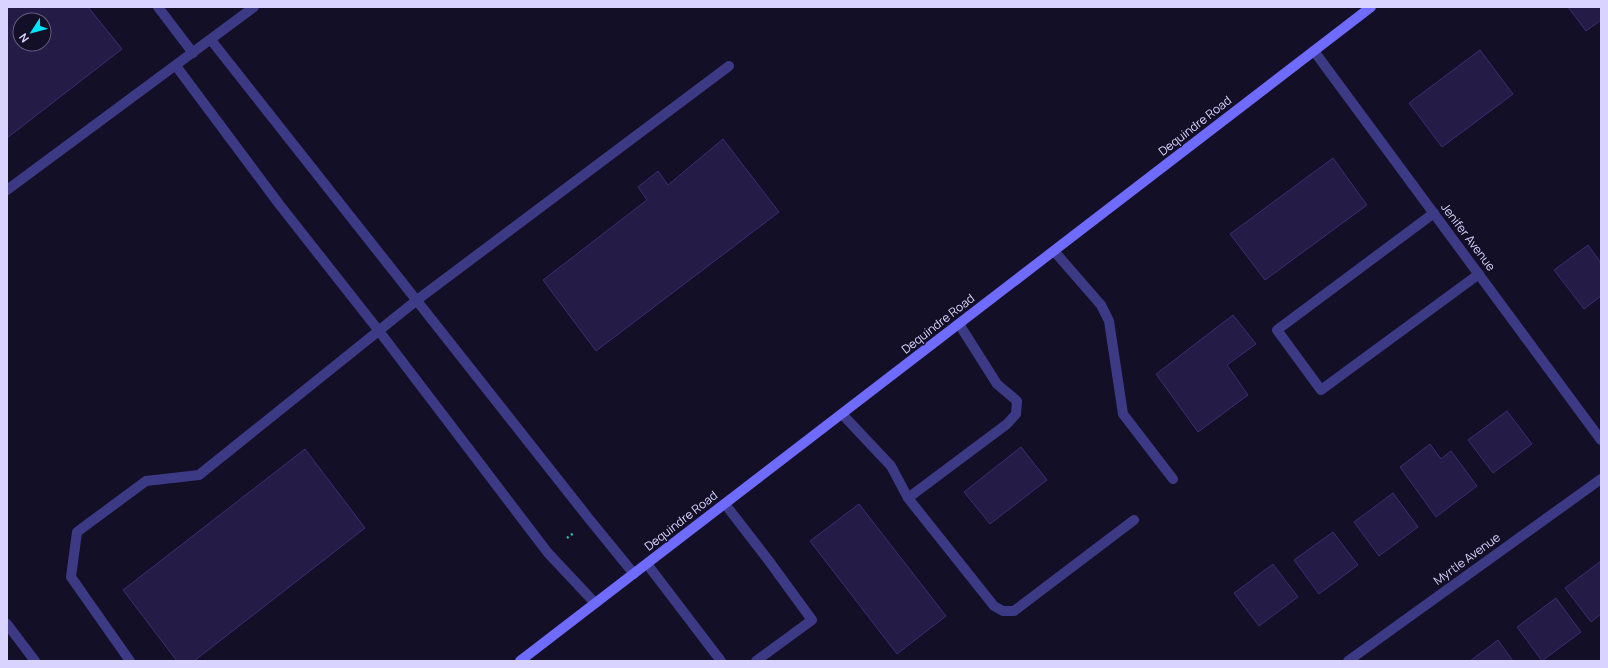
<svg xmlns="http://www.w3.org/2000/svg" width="1608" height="668" font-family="Manrope,sans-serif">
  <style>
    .building { fill: #241b47; stroke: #3b2d73; fill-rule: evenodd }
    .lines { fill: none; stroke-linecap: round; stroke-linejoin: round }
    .path { stroke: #2fb8b0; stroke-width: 2.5; stroke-dasharray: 2 3; stroke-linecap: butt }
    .lane { stroke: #3d3a85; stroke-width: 10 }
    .street { stroke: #3d3a85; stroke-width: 10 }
    .secondary { stroke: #6f6bff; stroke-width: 10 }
    .labels { text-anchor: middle; stroke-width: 3; stroke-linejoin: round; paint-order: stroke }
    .street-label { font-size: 12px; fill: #d9d4ff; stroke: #130f26 }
  </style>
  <rect width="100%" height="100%" fill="#130f26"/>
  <g class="building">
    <path d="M 7,7 L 88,7 L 122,49 L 7,138 ZM 20,20 L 44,20 L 44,44 L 20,44 Z"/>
    <polygon points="1568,7 1601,7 1601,20 1586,31"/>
    <polygon points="1480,50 1513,94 1442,147 1409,103"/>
    <polygon points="723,139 779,212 596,351 543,280 647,200 638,187 658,171 668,185"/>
    <polygon points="1333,158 1367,205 1265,280 1230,234"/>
    <polygon points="1588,245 1601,263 1601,296 1584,309 1554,270"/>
    <polygon points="1233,315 1256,344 1227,365 1248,395 1198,432 1156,374"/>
    <polygon points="1507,411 1532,444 1493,473 1468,440"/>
    <polygon points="1430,444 1441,459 1451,451 1477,486 1436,517 1400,467"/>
    <polygon points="1021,447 1047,480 990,524 964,492"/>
    <polygon points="305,449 365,528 194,661 177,661 123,590"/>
    <polygon points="1393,493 1418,527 1379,556 1354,522"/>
    <polygon points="859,504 946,616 897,654 810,541"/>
    <polygon points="1333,532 1358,565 1319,594 1294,560"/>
    <polygon points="1601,561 1601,614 1591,622 1565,588"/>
    <polygon points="1273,564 1298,597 1259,626 1234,593"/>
    <polygon points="1556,598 1581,632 1542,661 1517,627"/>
    <polygon points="1498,640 1513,661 1470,661"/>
  </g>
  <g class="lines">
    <polyline class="path" points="567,538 575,532"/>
    <g class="lane">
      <polyline points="158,7 193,53"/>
      <polyline points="211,40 590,520 634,574"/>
      <polyline points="176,66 279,204 379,331 548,553 595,603"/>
      <polyline points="7,190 254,7"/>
      <polyline points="1434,213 1277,330 1321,390 1479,274"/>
      <polyline points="1054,251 1101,305 1109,321 1123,414 1173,479"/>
      <polyline points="842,414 891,466 908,498 994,606 1003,611 1014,611 1134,520"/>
      <polyline points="908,498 1007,424 1016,414 1017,401 997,384 959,324"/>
      <polyline points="725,504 769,561 812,620 756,661"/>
      <polyline points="647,564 721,661"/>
      <polyline points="7,624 35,661"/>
      <polyline points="130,661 71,577 77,532 146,481 199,475 417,300 729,66"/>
    </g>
    <g class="street">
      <polyline points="1314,51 1601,440"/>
      <polyline points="1348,661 1601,479"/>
    </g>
    <polyline class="secondary" points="520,661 1371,7"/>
  </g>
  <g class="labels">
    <g class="street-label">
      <text transform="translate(1195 126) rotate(-38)" y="4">Dequindre Road</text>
      <text transform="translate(1468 237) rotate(53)" y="4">Jenifer Avenue</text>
      <text transform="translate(938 324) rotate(-38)" y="4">Dequindre Road</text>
      <text transform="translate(681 521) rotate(-38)" y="4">Dequindre Road</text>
      <text transform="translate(1467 559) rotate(-36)" y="4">Myrtle Avenue</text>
    </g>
  </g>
  <rect width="1608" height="668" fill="none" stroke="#d9d4ff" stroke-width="16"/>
  <g transform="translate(32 32) rotate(234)"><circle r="19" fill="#130f26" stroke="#625e7d"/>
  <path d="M0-3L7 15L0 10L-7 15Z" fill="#00e5ff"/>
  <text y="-6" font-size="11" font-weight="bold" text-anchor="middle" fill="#d9d4ff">N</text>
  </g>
</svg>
